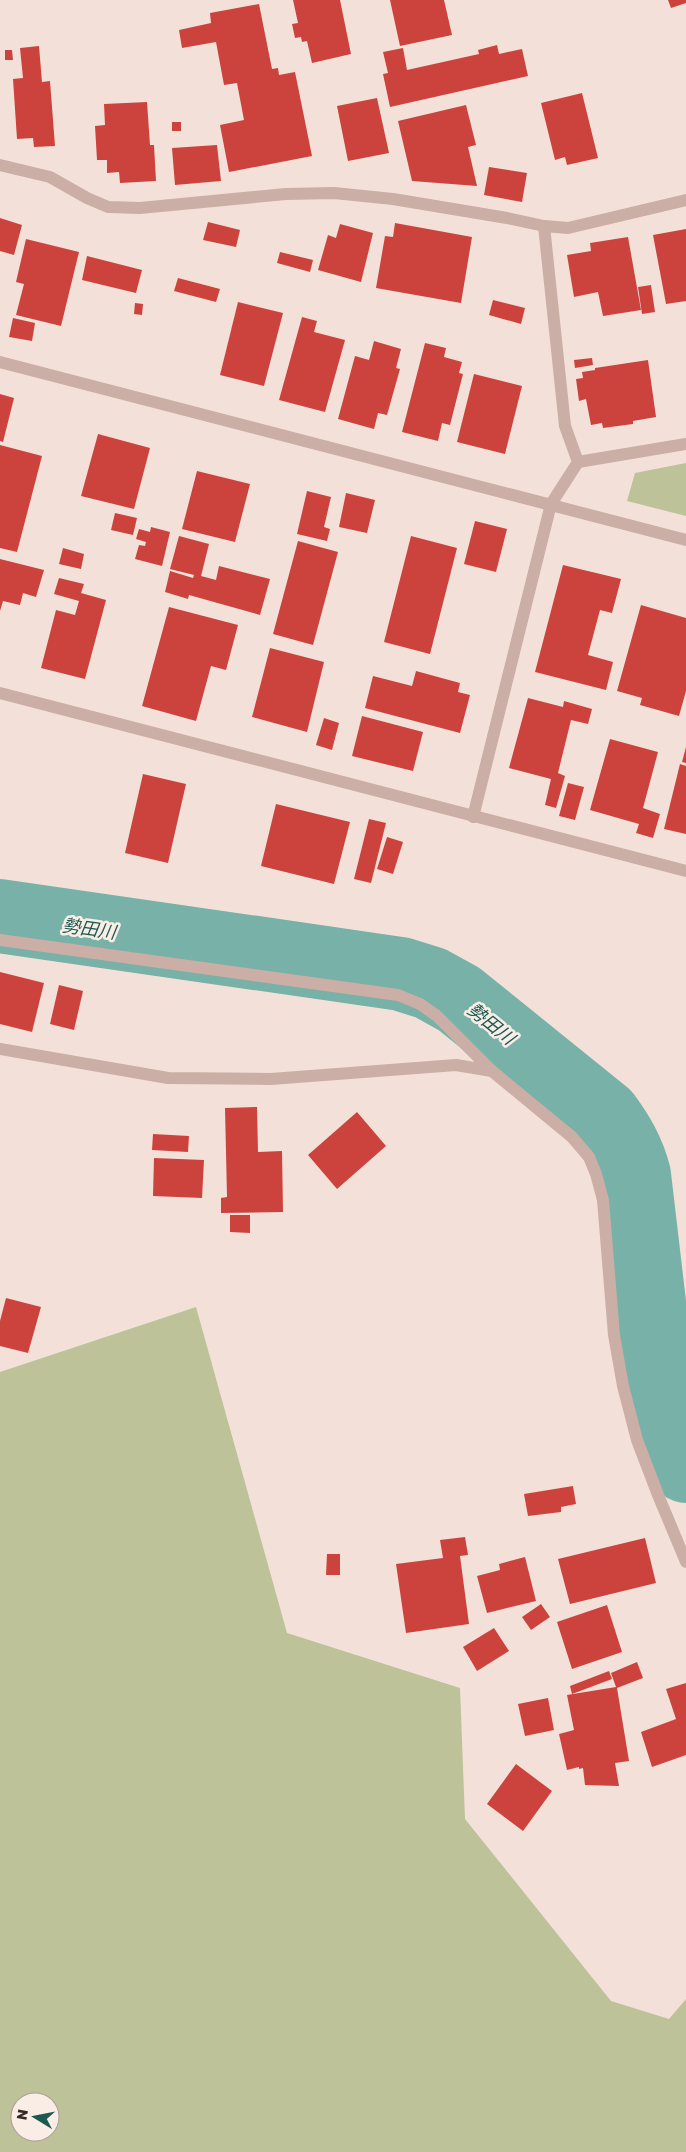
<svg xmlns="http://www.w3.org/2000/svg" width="686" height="2152" font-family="'Golos Text','Noto Sans JP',sans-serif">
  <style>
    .green { fill: #bdc298; fill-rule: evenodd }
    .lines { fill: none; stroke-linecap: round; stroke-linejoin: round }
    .river { stroke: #77b1a7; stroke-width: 74 }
    .building { fill: #cc433e }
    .street { stroke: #cbaea5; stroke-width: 12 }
    .labels { text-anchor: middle; stroke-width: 5; stroke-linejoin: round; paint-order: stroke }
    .water-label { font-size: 18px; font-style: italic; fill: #1a5a51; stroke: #faede6 }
  </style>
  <rect width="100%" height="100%" fill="#f3e1d9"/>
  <g class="green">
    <polygon points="686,463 686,516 627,501 635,473"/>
    <path d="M 196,1307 L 287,1633 L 460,1688 L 465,1819 L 611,2001 L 669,2019 L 686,1999 L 686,2152 L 0,2152 L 0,1372 ZM 20,2102 L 50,2102 L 50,2132 L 20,2132 Z"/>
  </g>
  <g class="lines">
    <path class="river" d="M 0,916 L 401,974 L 430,983 L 459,999 L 604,1116 C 618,1135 628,1152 634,1175 L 657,1371 L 675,1444 L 686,1466"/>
  </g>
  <g class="building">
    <polygon points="293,0 340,0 351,54 312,63 307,41 302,42 301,37 295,38 292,24 298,23"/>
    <polygon points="390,0 444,0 452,35 400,46"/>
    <polygon points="668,0 686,0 686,3 671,8"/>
    <polygon points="259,4 272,69 278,68 279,75 295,72 312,156 229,172 220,125 244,120 237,83 224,85 216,42 182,48 179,30 211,23 210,13"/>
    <polygon points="497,45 499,54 522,49 528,76 390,107 383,74 388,73 383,52 403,48 407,70 479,54 478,50"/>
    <polygon points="39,46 42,82 50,81 55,146 34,147 33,138 17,139 13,79 23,78 20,48"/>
    <polygon points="5,50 12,50 13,60 5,60"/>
    <polygon points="582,93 598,158 567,165 565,157 555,160 541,103"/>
    <polygon points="377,98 389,153 348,161 337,106"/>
    <polygon points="147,102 150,145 154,145 156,181 120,183 119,172 107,173 107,160 97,160 95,126 105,125 104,104"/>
    <polygon points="466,105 476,145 468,147 477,186 412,181 398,121"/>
    <rect x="172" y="122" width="9" height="9"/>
    <polygon points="217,145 221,181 175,185 172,148"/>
    <polygon points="489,167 527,173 522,202 484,195"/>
    <polygon points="0,218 22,225 14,255 0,251"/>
    <polygon points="208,222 240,230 236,247 203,240"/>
    <polygon points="395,223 472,237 461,303 376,288 385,236 393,237"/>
    <polygon points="340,224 373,233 361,282 318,270 328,235 336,238"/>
    <polygon points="686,229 686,301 666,304 653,235"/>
    <polygon points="628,237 641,310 603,316 598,292 574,297 567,255 591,251 590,243"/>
    <polygon points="26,239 79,252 61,326 16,315 24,284 16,282"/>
    <polygon points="280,252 313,260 310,272 277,263"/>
    <polygon points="87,256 142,270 136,293 82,280"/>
    <polygon points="178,278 220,289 216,302 174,291"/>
    <polygon points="651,285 655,312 642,314 638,287"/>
    <polygon points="493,300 525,308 521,324 489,315"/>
    <polygon points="238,302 283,313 264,386 220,375"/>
    <polygon points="135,303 143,304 142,315 134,314"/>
    <polygon points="302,317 317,321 314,332 345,340 325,412 279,400"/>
    <polygon points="13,318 35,323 32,341 9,337"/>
    <polygon points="374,341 401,349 396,368 400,369 387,415 378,413 374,429 338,419 355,356 369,360"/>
    <polygon points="425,343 446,348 444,357 462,362 459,373 463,374 450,425 442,423 438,441 402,432"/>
    <polygon points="592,358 593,365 575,368 574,360"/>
    <polygon points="648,360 656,417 633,421 633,424 603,428 602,423 591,425 586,399 579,401 576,379 583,378 582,372 595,370 595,368"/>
    <polygon points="474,374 522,386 505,454 457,442"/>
    <polygon points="0,394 14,398 3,442 0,441"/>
    <polygon points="98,434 150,448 134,509 81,496"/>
    <polygon points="0,445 42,456 17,552 0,548"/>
    <polygon points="197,471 250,484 235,542 182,529"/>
    <polygon points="307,491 331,497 324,527 330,529 327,541 297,534"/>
    <polygon points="346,493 375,500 367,533 339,527"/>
    <polygon points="115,513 137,518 133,535 111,530"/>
    <polygon points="475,521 507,529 496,572 464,564"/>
    <polygon points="151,527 170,532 162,566 135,559 139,545 145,546 146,542 136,539 139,529 150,532"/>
    <polygon points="179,536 209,544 201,576 216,580 219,566 270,579 260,615 189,595 188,599 165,592 170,571 193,578 194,575 170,569"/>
    <polygon points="411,536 457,548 430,654 384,642"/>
    <polygon points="298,541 338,552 313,645 273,634"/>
    <polygon points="63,548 84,554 81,569 59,564"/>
    <polygon points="0,559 44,570 36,597 23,593 20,605 3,601 0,611"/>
    <polygon points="563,565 621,579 612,613 600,610 588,655 613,662 606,690 535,672"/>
    <polygon points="59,578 84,584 81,593 106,600 85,679 41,668 56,610 75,615 79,601 54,594"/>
    <polygon points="641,605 686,618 686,691 679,716 640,705 642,698 617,691"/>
    <polygon points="169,607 238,625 226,670 211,666 196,721 142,706"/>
    <polygon points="270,648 324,662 307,732 252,717"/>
    <polygon points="416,671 460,683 458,692 470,695 460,733 365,708 373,676 412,686"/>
    <polygon points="528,698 563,707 564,701 592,709 588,724 571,720 558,773 565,776 556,808 545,805 551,779 509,768"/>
    <polygon points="362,716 423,732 413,771 352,756"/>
    <polygon points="324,718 339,723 332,750 316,745"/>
    <polygon points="610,739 658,752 643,808 660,814 653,838 636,833 639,824 590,810"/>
    <polygon points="686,747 686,763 682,762"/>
    <polygon points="680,764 686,766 686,834 664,829"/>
    <polygon points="143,774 186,784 168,863 125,853"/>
    <polygon points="568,783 584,787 575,820 559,816"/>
    <polygon points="276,804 350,822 334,884 261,866"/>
    <polygon points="369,819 386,823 371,883 354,879"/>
    <polygon points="387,837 403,842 393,874 377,869"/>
    <polygon points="0,972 44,983 32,1032 0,1024"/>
    <polygon points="59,985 83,991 74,1030 50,1024"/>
    <polygon points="257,1107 258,1152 282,1151 283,1212 221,1213 221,1198 227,1197 225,1108"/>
    <polygon points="357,1112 386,1146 337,1189 308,1155"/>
    <polygon points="153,1134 189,1136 188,1152 152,1150"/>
    <polygon points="154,1158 204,1160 202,1198 153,1196"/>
    <polygon points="230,1215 250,1215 250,1233 230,1232"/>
    <polygon points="6,1298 41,1307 28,1353 0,1346 0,1321"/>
    <polygon points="573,1486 576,1504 561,1507 561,1512 528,1516 524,1494"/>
    <polygon points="465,1537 468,1555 460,1556 469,1624 406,1633 396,1564 443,1558 440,1540"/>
    <polygon points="645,1538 656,1583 570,1604 558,1559"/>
    <polygon points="327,1554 340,1554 340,1575 326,1575"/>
    <polygon points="525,1557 536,1601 487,1613 477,1576 500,1570 499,1564"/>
    <polygon points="541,1604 550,1617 531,1630 522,1617"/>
    <polygon points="607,1605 622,1652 572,1669 557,1622"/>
    <polygon points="494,1628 509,1651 477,1671 463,1647"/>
    <polygon points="637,1662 643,1678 617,1688 629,1761 615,1763 619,1786 585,1785 583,1768 579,1769 579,1767 567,1770 559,1734 574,1730 567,1695 616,1687 611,1673"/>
    <polygon points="609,1671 612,1679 572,1694 570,1686"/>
    <polygon points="686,1683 686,1755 652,1767 641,1732 676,1719 666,1689"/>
    <polygon points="548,1698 554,1730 525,1736 518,1704"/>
    <polygon points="516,1764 552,1791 523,1831 487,1804"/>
  </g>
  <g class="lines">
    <g class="street">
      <polyline points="0,165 50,177 87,198 108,207 140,208 286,194 334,193 393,199 507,218 544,226 568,228 686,200"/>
      <polyline points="0,362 686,540"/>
      <polyline points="578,462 686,444"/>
      <polyline points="0,693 686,871"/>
      <polyline points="473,817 551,504 578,462 565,426 544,226"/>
      <polyline points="0,940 398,995 420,1004 437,1016 492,1071"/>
      <polyline points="0,1049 168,1078 271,1079 456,1065 492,1071 572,1137 589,1157 596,1174 603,1200 614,1335 623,1386 637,1440 658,1495 686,1562"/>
    </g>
  </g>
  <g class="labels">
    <g class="water-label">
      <text transform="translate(89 929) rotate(8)" y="6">勢田川</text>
      <text transform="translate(491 1024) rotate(39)" y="6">勢田川</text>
    </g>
  </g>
  <g transform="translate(35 2117) rotate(280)"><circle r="24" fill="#faede6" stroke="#ac9e99"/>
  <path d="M0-4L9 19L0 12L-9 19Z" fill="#1a5a51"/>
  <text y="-8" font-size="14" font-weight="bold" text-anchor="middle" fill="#362826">N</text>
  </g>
</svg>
